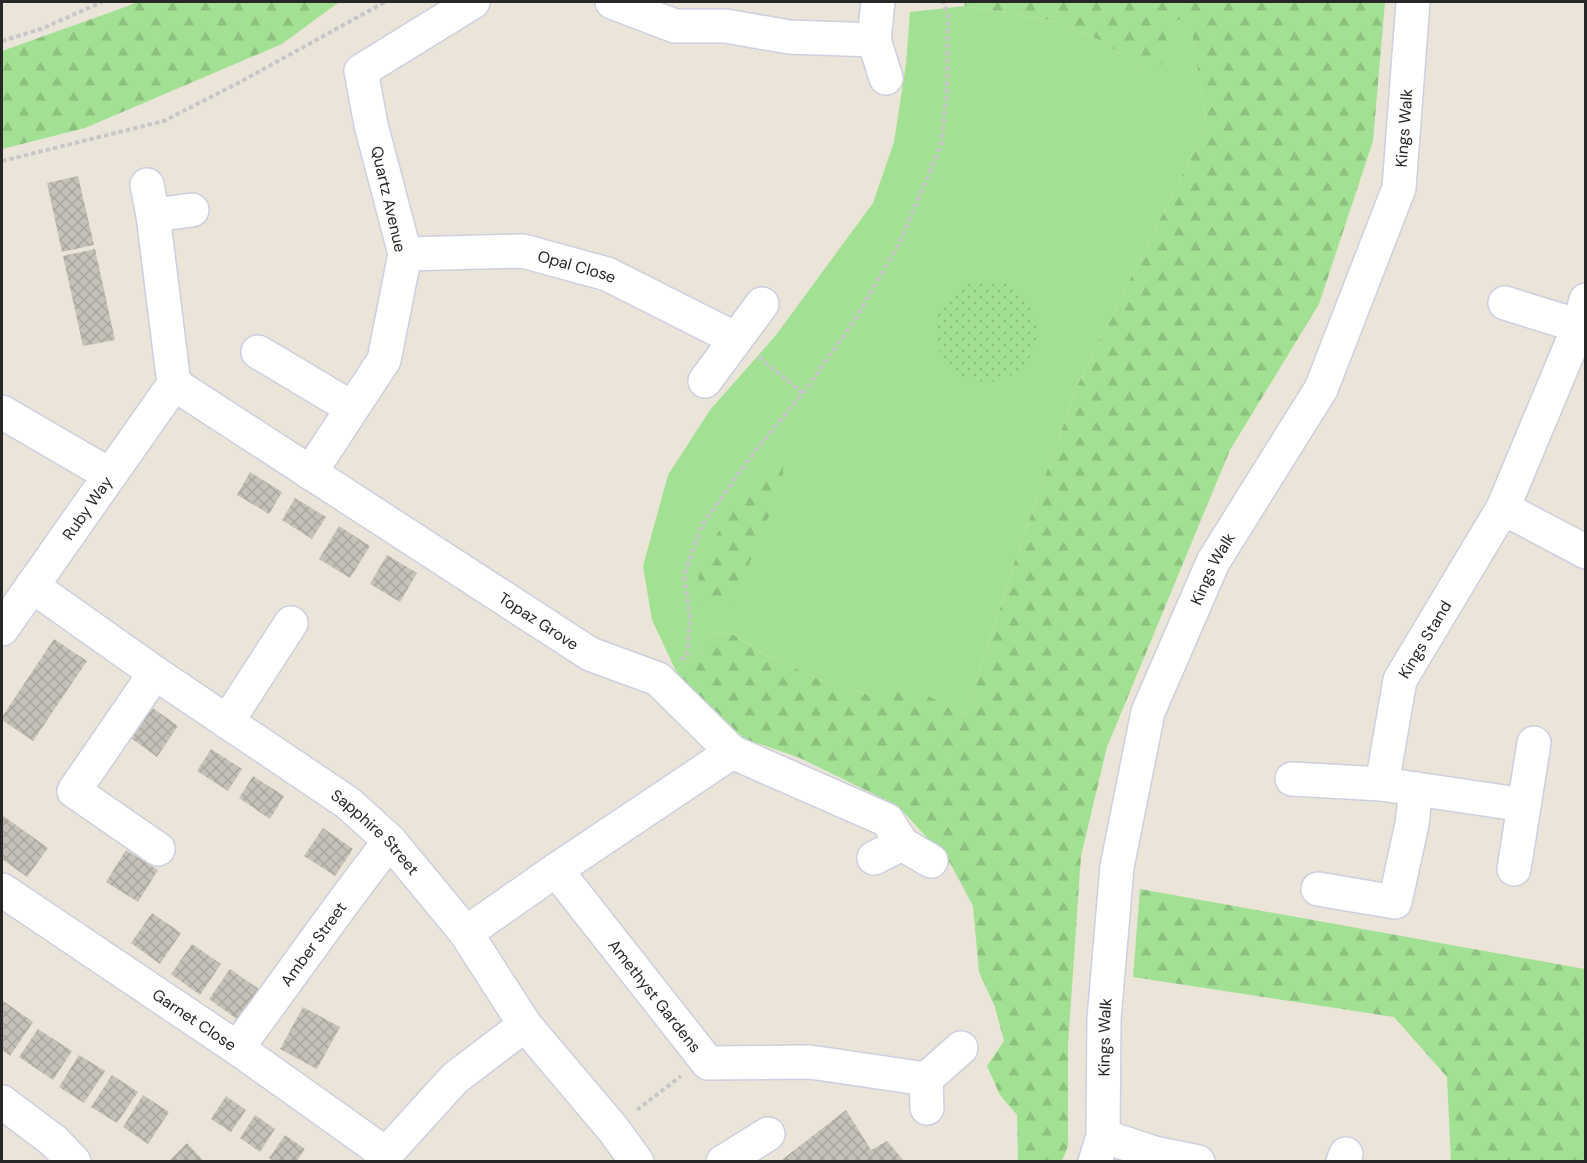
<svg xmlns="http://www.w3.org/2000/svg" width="1587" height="1163" font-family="'DM Sans',sans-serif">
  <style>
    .grass { fill: #a2e193 }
    .forest { fill: url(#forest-firs) }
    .park { fill: url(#park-dots) }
    .building { fill: url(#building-cross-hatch) }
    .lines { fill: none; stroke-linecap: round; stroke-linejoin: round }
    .minor-casing { stroke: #cdcee0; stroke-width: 36 }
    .path { stroke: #c7c7c7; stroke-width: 4; stroke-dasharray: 4.5 3; stroke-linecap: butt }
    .minor { stroke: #fff; stroke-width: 33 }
    .labels { text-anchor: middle; stroke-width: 6; stroke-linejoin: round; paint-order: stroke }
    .street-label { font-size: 16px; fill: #272727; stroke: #fff }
  </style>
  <defs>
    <pattern id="forest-firs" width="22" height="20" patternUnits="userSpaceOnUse" patternTransform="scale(1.5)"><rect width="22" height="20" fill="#a2e193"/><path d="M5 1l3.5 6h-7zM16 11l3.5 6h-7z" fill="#8cc17f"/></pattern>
    <pattern id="park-dots" width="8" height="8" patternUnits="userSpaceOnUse" patternTransform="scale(1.5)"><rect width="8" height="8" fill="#a2e193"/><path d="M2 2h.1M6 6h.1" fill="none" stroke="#8cc17f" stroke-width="1.8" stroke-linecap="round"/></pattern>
    <pattern id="building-cross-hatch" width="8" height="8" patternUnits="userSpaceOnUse" patternTransform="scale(1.5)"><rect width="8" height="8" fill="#c5c1b8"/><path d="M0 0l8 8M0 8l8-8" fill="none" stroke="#a9a69e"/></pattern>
  </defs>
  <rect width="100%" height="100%" fill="#eae5d8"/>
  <polygon class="grass" points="965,6 1049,20 1102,41 1152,77 1162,24 1190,16 1206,127 1078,384 1017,554 966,715 917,691 869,695 826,682 766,655 734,635 709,632 698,653 676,671 652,620 643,566 668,475 710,410 776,335 873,203 894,142 906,64 910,12"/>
  <g class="forest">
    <polygon points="137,2 339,2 282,44 85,128 2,149 2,51 128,6"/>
    <polygon points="964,2 1385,2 1373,141 1319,304 1230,450 1107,747 1081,856 1068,1045 1068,1146 1062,1161 1018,1161 1017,1115 1000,1095 987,1066 1004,1041 995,1007 979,972 973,906 950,863 898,806 800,758 745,739 705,707 676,671 698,653 709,632 734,635 766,655 826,682 869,695 912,688 966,715 1017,554 1078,384 1206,127 1190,17 1162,24 1170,53 1152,77 1102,41 1049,20 965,6"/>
    <polygon points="783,450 783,493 761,530 749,565 741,601 707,609 698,599 699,564 734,506"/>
    <polygon points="1140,889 1585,969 1585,1161 1451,1161 1447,1077 1394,1017 1133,977"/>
  </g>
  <circle class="park" cx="986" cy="331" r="51"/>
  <g class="building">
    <polygon points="78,176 94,245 62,252 47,183"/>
    <polygon points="95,249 115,340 83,346 63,256"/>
    <polygon points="250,472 282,492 269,514 237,495"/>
    <polygon points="295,498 326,517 312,539 282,520"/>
    <polygon points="339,526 370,546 350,578 319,559"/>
    <polygon points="387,555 417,573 400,602 370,584"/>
    <polygon points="54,639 87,661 33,741 2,720 2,717"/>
    <polygon points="150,706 178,726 157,757 128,736"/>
    <polygon points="211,749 242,769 228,791 197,771"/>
    <polygon points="253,776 284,796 270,819 239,798"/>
    <polygon points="2,815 48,848 27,877 2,859"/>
    <polygon points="323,828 353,849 335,876 304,856"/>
    <polygon points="126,850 158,870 138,902 106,882"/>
    <polygon points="152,913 181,933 160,964 131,943"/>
    <polygon points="192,944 221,964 200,995 171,974"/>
    <polygon points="230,969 259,989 238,1020 209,999"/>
    <polygon points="2,1000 33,1022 10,1056 2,1050"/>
    <polygon points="303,1007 340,1027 317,1069 280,1049"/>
    <polygon points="38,1029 72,1051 53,1080 19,1057"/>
    <polygon points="79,1055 105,1071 84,1103 59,1087"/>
    <polygon points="112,1075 138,1092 117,1123 91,1107"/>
    <polygon points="143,1095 169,1112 148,1144 123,1127"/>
    <polygon points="226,1096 246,1110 231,1132 211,1119"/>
    <polygon points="846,1110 871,1150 887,1141 905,1162 779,1162"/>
    <polygon points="255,1115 275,1129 260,1152 240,1138"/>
    <polygon points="285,1135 305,1149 296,1162 275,1162 269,1158"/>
    <polygon points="187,1143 198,1155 205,1162 168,1162"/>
  </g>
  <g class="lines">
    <g class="minor-casing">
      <g id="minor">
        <polyline points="612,2 675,26 726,26 789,37 874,40"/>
        <polyline points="878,2 874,40 886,78"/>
        <polyline points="147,185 153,215 174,384"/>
        <polyline points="153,215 192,210"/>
        <path id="s1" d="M 405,254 L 523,251 L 607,274 L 736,339"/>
        <polyline points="1505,303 1579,326"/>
        <polyline points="258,352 352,408"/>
        <polyline points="705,381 762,304"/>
        <path id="s2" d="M 174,384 L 590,654 L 658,679 L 732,752 L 887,820 L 902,844 L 931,861"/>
        <polyline points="2,412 110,475"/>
        <polyline points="310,473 384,360 405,254 371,125 361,71 473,2"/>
        <polyline points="1503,508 1586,552"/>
        <path id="s3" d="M 32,586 L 155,673 L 348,803 L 390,841 L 466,933 L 525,1025 L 613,1129 L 637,1162"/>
        <path id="s4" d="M 2,629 L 174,384"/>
        <polyline points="155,673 74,791 158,849"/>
        <polyline points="227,722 291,623"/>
        <polyline points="1292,779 1382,784 1524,805"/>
        <path id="s5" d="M 1382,784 L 1400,680 L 1503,508 L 1579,326 L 1586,300"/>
        <polyline points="874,858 902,844"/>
        <polyline points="1514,869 1534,743"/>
        <path id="s6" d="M 556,870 L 708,1063 L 810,1062 L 926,1079 L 961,1048"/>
        <polyline points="1318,889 1395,902 1412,824 1416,789"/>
        <path id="s7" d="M 2,890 L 237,1048 L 386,1154"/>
        <polyline points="466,933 556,870 732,752"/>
        <path id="s8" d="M 237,1048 C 289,979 337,908 390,841"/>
        <polyline points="926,1079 927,1108"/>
        <polyline points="2,1102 54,1141 74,1162"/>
        <polyline points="1103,1136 1154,1153 1198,1162"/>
        <polyline points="381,1162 386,1154 455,1078 525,1025"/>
        <polyline points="723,1162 768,1134"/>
        <path id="s9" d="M 1095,1162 L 1103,1136 L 1104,1019 L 1117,867 L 1148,712 L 1213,562 L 1321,389 L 1399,188 L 1413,2"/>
        <polyline points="1343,1162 1346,1154"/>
      </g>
    </g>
    <g class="path">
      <polyline points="2,41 41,29 102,2"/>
      <polyline points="2,161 164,121 240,82 385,2"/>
      <polyline points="759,357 803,393"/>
      <polyline points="681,660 687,655 690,618 684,576 702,525 755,451 803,393 853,323 899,244 941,146 947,90 948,14 943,2"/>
      <polyline points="637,1110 681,1076"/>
    </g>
    <use href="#minor" class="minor"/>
  </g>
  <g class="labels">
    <g class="street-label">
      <text dy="6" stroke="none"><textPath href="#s9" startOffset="1098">Kings Walk</textPath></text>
      <text transform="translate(389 199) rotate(77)" y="6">Quartz Avenue</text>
      <text dy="6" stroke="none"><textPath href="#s1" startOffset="174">Opal Close</textPath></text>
      <text dy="6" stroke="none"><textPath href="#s4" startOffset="148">Ruby Way</textPath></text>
      <text dy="6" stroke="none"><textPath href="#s9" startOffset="612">Kings Walk</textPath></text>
      <text dy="6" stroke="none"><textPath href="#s2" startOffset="435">Topaz Grove</textPath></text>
      <text dy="6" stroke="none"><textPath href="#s5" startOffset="153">Kings Stand</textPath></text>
      <text dy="6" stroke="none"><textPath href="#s3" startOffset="423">Sapphire Street</textPath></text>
      <text dy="6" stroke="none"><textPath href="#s8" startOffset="129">Amber Street</textPath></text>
      <text dy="6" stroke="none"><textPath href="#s6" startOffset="160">Amethyst Gardens</textPath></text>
      <text dy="6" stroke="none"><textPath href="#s7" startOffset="232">Garnet Close</textPath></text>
      <text dy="6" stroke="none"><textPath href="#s9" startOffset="126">Kings Walk</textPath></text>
    </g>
  </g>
  <rect width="1587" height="1163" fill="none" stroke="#272727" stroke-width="6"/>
</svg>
